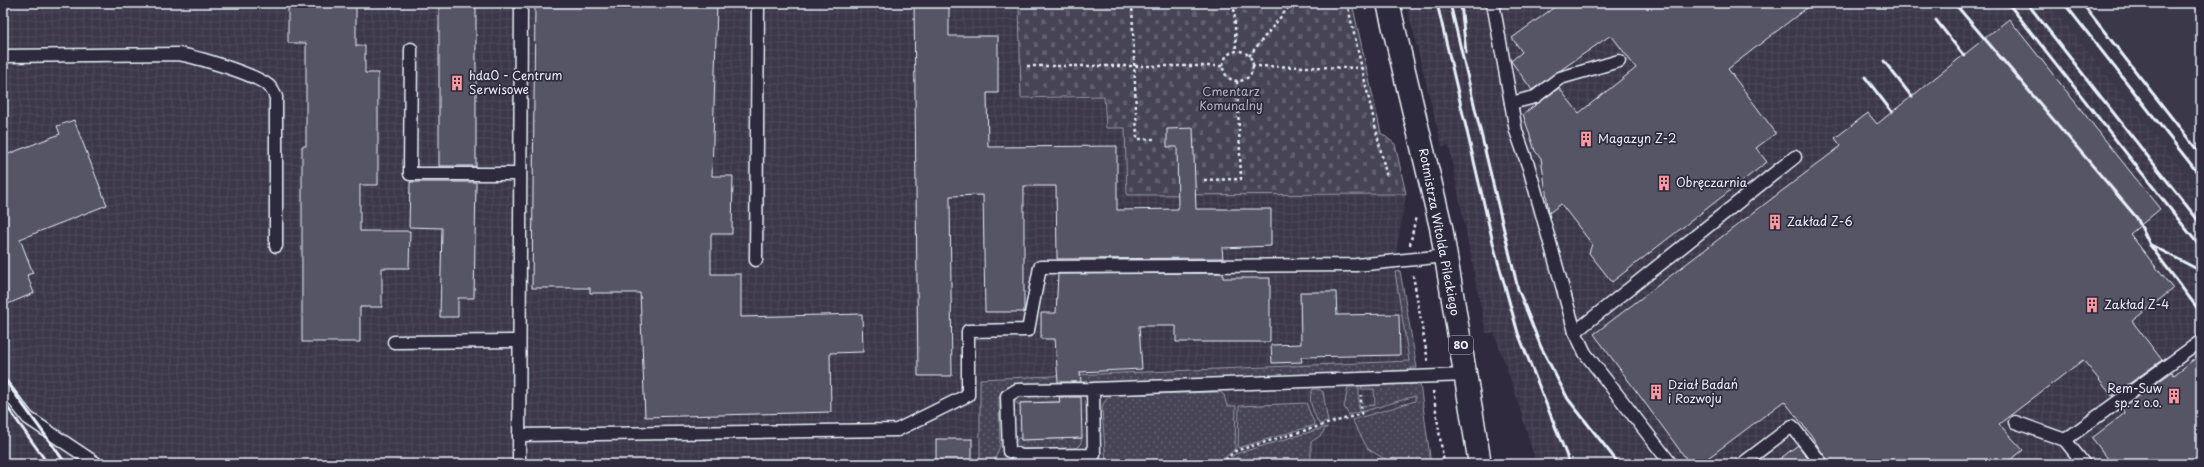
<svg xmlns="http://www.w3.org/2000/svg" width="2204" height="467" font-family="'Playpen Sans',sans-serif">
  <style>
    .built { fill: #3b3749 }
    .industrial { fill: url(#industrial-grid) }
    .grass { fill: url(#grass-dots); stroke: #979aa6 }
    .cemetery { fill: url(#cemetery-stones); stroke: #979aa6 }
    .building { fill: #575565; stroke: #e8f1f8 }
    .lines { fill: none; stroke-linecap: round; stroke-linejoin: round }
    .lane-casing { stroke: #e8f1f8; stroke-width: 15 }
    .primary-casing { stroke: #e8f1f8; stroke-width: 25 }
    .path { stroke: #e8f1f8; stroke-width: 2.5; stroke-dasharray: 3 3; stroke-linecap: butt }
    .lane { stroke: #2f2a3d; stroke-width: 12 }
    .primary { stroke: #2f2a3d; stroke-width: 22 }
    .rail { stroke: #e8f1f8; stroke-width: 3 }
    .labels { text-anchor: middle; stroke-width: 3.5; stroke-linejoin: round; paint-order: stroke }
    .shield { fill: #2f2a3d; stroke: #b0b5c0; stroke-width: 1 }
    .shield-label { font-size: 11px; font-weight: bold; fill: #e8f1f8 }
    .poi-label { font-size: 12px; fill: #e8f1f8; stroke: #2f2a3d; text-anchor: start }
    .park-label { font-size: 12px; fill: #afb4bf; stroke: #2f2a3d }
    .street-label { font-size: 12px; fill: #e8f1f8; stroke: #2f2a3d }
  </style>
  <defs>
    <pattern id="industrial-grid" width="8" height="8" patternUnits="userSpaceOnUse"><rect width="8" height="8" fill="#3b3749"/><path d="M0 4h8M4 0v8" fill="none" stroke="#4e4b5b"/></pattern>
    <pattern id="grass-dots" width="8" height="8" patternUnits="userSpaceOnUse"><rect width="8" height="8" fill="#464455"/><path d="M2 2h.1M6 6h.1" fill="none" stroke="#615f6e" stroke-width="1.8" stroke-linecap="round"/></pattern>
    <pattern id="cemetery-stones" width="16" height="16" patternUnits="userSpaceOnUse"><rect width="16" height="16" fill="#464455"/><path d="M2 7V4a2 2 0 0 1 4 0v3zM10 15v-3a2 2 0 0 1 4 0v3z" fill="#615f6e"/></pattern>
  </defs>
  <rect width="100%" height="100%" fill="#2f2a3d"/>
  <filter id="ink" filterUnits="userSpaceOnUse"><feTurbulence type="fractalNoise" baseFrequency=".025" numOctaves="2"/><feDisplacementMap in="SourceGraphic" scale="8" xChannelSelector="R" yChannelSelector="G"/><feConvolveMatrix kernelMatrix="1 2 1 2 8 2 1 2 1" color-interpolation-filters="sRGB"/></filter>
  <g filter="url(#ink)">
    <polygon class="built" points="2050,3 2201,3 2201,193"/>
    <g class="industrial">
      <polygon points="3,3 1019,3 1021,98 1104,96 1106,128 1125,128 1127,195 1406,194 1396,253 1393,254 1428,464 3,464"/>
      <polygon points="1406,3 2050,3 2201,193 2201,464 1555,464 1553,459 1536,463 1514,389 1494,333 1486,333 1449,146 1442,147"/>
    </g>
    <g class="grass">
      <polygon points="1400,271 1417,368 1411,368 1411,372 1158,383 1089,382 1011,385 1002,391 999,398 1000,446 993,464 980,464 980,379 1409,361 1395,272"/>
      <polygon points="1420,384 1431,464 1393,464 1368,449 1352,420 1415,401 1415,396 1362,412 1362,406 1375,405 1374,389 1361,389 1362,386"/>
      <polygon points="1348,387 1359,387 1359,412 1349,415 1344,407"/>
      <path d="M 1313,389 L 1319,389 L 1323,392 L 1328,422 L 1319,424 C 1315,414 1306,400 1313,389 Z"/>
      <path d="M 1220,392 L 1224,395 L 1227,406 L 1236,406 L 1235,449 L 1217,464 L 1106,464 L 1102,409 C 1103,401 1107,397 1115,395 Z"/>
      <polygon points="1077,395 1081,401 1020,403 1020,406 1014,401 1017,396"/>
      <polygon points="1306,403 1315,425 1238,448 1239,406"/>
      <polygon points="1327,427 1320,436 1311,442 1311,464 1244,464 1237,457 1231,463 1229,460 1235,454"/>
      <polygon points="1018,438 1021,438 1021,440 1082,438 1080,446 1075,448 1022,449 1016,447 1015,442"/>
    </g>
    <polygon class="cemetery" points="1019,3 1352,3 1381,133 1395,144 1406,194 1127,195 1125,128 1106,128 1104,96 1021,98"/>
    <g class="building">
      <polygon points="288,3 356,3 356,46 365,46 365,73 378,73 378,185 360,185 360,231 410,231 409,268 382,268 382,307 360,307 360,342 302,342 302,146 306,146 306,43 288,43"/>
      <rect x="439" y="3" width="37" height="163"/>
      <polygon points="535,3 717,3 712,176 733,176 732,234 711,234 711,274 741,274 741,317 862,314 863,352 830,353 831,412 645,417 640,293 590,293 590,288 532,288"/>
      <polygon points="914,3 949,3 949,36 998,36 998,93 987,93 988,147 1117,146 1117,210 1178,209 1177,147 1167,147 1167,129 1193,128 1196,209 1271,209 1271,246 1222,248 1223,258 1057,259 1056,186 1024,186 1024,312 985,312 983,195 950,196 952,376 918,376"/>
      <polygon points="1560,3 1813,3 1728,69 1776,133 1756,148 1767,162 1612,282 1589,253 1592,244 1561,204 1549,213 1541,158 1535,151 1523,114 1559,88 1579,113 1636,68 1611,35 1532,90 1511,61 1522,52 1512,38"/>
      <polygon points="2009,19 2160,209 2130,234 2173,289 2132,321 2162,360 2112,396 2083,360 1999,424 2023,450 2006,464 1829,464 1811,435 1784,401 1700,464 1690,464 1594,334 1841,146 1835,138 1868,113 1877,124"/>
      <polygon points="74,120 107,205 20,239 33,273 27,275 34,293 3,306 3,156 60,134 57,126"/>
      <polygon points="410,182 476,182 474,298 458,298 458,317 440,317 442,228 409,227"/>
      <polygon points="1223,273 1223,278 1270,278 1270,342 1176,342 1176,326 1139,326 1142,369 1080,372 1081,382 1058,382 1055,339 1041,339 1041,313 1056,313 1058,274"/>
      <polygon points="1300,292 1336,292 1337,315 1399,314 1400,355 1301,357 1302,362 1272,363 1271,345 1301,344"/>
      <polygon points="2201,354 2201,464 2112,464 2092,438 2125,413 2121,408 2172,372 2174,375"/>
      <polygon points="1059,397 1081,397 1082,438 1021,440 1020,403 1060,402"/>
      <rect x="936" y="439" width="36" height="25"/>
      <polygon points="1798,445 1812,464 1773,464"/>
    </g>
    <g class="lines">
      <g class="lane-casing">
        <g id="lane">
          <polyline points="1493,3 1516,131 1529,168 1575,332 1585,353 1671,464"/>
          <polyline points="411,49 410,174 519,174"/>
          <path d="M 3,56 L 178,54 C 197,57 255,74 269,86 C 272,89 274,93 276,97 L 276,246"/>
          <polyline points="1511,103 1535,97 1560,78 1619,61"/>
          <polyline points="756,260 758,3"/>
          <polyline points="1575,332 1795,157"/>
          <polyline points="394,342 518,341"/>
          <polyline points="3,386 28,418 97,464"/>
          <polyline points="1093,389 1094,455 1022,456 1009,451 1007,396 1017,390 1093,389 1466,375"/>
          <polyline points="2015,422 2065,440"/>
          <polyline points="519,435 897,430 968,395 968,331 1028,330 1040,267 1356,265 1446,256"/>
          <polyline points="519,464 521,3"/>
          <polyline points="1742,464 1792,426 1822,464"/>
          <polyline points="2084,464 2065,440 2201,341"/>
        </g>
      </g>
      <g class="primary-casing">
        <polyline id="primary" points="1388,3 1441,227 1480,464"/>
      </g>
      <g class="path">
        <polyline points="1132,3 1137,139 1156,139"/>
        <polyline points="1234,3 1236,51"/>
        <polyline points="1347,3 1387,178"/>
        <polyline points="1364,3 1366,10"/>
        <circle cx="1238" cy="66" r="15"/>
        <polyline points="1249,56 1292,3"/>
        <polyline points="1027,66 1223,66"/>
        <polyline points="1252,66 1362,68"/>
        <polyline points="1204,180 1241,179 1237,80"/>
        <polyline points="1410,245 1416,216"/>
        <polyline points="1413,275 1428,361"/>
        <polyline points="1433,391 1444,464"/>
        <polyline points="1221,464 1235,451 1361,414 1361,395"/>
      </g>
      <use href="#lane" class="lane"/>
      <use href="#primary" class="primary"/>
      <g class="rail">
        <polyline points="1437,3 1495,251 1518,333 1570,464"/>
        <polyline points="1450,3 1518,289 1541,347 1568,399 1619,464"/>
        <polyline points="1461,3 1466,53"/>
        <polyline points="2008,3 2201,248"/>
        <polyline points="2027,3 2201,224"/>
        <polyline points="2064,3 2201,177"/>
        <polyline points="2082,3 2201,155"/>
        <polyline points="2200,3 2201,4"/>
        <polyline points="1956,5 2137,218 2150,245 2201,313"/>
        <polyline points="1936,20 1964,56"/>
        <polyline points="1884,61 1912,97"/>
        <polyline points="1865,77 1892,112"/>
        <polyline points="2151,245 2201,271"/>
        <polyline points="3,377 66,464"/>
        <polyline points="3,401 48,464"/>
      </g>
    </g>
  </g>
  <defs>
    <g id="building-bare" transform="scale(1.2)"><path d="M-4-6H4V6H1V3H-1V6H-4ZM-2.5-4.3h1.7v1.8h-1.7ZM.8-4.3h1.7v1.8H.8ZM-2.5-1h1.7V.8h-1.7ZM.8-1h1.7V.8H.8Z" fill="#ff9aa2" stroke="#2f2a3d" stroke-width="2.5" paint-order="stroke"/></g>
  </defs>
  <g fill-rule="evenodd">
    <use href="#building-bare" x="457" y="83"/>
    <use href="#building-bare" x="1586" y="139"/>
    <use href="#building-bare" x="1664" y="183"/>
    <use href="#building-bare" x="1775" y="222"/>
    <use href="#building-bare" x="2092" y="305"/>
    <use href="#building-bare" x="1656" y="392"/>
    <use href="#building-bare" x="2174" y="396"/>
  </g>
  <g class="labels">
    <rect class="shield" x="1449" y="336" width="24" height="18" rx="3"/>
    <g class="shield-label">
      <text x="1461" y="349">80</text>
    </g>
    <g class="poi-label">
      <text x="469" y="80">hda0 - Centrum<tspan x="469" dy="14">Serwisowe</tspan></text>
      <text x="1598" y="143">Magazyn Z-2</text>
      <text x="1676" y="187">Obręczarnia</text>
      <text x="1787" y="226">Zakład Z-6</text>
      <text x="2104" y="309">Zakład Z-4</text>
      <text x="1668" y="389">Dział Badań<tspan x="1668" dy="14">i Rozwoju</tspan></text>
      <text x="2162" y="393" text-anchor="end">Rem-Suw<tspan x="2162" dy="14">sp. z o.o.</tspan></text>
    </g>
    <g class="park-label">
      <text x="1231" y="96">Cmentarz<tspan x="1231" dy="14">Komunalny</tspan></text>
    </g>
    <g class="street-label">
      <text transform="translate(1439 232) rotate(79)" y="4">Rotmistrza Witolda Pileckiego</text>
    </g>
  </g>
  <rect width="2204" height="467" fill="none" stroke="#2f2a3d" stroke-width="16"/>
  <rect x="8" y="8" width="2188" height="451" fill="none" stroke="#e8f1f8" stroke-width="1.5" filter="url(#ink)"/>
</svg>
